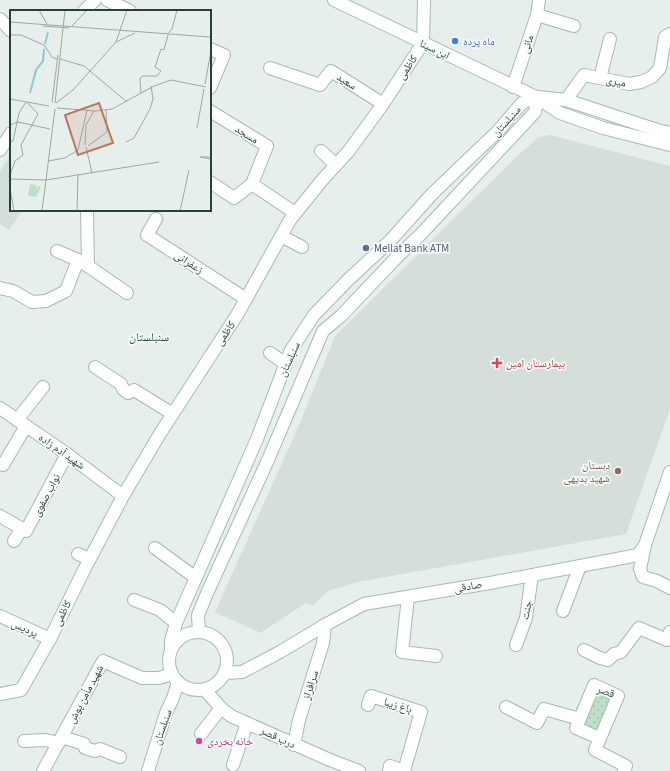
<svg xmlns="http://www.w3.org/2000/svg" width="670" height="771" font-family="'Source Sans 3','Noto Naskh Arabic',sans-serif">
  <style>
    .built { fill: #d4dfda }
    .park { fill: url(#park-dots) }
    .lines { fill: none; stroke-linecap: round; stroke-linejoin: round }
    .street-casing { stroke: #a8b8b2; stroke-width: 14 }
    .secondary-casing { stroke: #a4bbb3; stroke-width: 14 }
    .street { stroke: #fff; stroke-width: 12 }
    .secondary { stroke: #fff; stroke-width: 12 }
    .shop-dot { fill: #3f7fe0; stroke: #f7fbf9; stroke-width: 1.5 }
    .service-dot { fill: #5c6f8a; stroke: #f7fbf9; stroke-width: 1.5 }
    .health-dot { fill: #e0444e; stroke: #f7fbf9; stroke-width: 1.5 }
    .education-dot { fill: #8d6e63; stroke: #f7fbf9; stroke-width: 1.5 }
    .hotel-dot { fill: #d1479c; stroke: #f7fbf9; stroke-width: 1.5 }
    .labels { text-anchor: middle; stroke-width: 3.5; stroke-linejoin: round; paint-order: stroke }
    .shop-label { font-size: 11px; fill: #366cbe; stroke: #f7fbf9; text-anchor: start }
    .street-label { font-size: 11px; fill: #24423a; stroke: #f7fbf9 }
    .service-label { font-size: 11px; fill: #4e5e75; stroke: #f7fbf9; text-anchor: start }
    .health-label { font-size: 11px; fill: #be3a42; stroke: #f7fbf9; text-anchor: start }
    .education-label { font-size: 11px; fill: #785e54; stroke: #f7fbf9; text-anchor: end }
    .hotel-label { font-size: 11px; fill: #b23c85; stroke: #f7fbf9; text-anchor: start }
    .neighbourhood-label { font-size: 12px; fill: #1f5548; stroke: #f7fbf9 }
    .inset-river { fill: none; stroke: #8ec9d4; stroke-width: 2 }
    .inset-road { fill: none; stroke: #98aaa4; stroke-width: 1 }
    .view { fill: #c07456; fill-opacity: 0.15; stroke: #c07456; stroke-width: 2 }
    .inset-edge { fill: none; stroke: #24423a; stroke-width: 2 }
  </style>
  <defs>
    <pattern id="park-dots" width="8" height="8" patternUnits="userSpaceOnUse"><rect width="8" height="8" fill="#bfe0c8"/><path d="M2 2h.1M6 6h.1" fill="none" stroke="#a4c1ad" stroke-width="1.8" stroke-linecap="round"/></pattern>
  </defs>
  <rect width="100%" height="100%" fill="#e6efeb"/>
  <g class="built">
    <polygon points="550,135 670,166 670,409 626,534 358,582 328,591 312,606 306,603 260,633 215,612 300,423 335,336 518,155 539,137"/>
    <polygon points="11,154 11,210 23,210 9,230 0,224 0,171"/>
  </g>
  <polygon class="park" points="597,692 613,698 599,731 584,725"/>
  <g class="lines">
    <g class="street-casing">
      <g id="street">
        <polyline points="107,0 130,11"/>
        <polyline points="84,11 95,0"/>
        <polyline points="537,15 574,26"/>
        <polyline points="0,19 11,31"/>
        <polyline points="423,43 424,0"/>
        <polyline points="210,49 224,55 210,88"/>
        <polyline points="270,68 320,85 331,71 383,104"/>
        <polyline points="600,78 610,39"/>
        <polyline points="513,87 537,15 539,0"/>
        <polyline points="566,100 584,75 629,84 641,82 652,77 660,68 665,37 670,34"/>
        <polyline points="210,111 267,146 252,184 295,213"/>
        <polyline points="0,150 11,133"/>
        <polyline points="321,151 336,165"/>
        <polyline points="210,182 234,198 252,184"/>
        <polyline points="156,219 147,235 246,299"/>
        <polyline points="281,236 302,247"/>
        <polyline points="57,251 78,260"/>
        <polyline points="88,266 127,293"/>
        <polyline points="0,288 13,291 32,302 46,301 66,291 78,260 88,266 87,210"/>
        <polyline points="270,353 286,364"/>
        <polyline points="95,367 121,384 123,389 128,393 134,390 173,414"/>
        <polyline points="0,408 67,454 123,496"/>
        <polyline points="17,420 43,387"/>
        <polyline points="3,465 26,426"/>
        <polyline points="0,516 26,531 67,454"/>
        <polyline points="14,541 22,528"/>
        <polyline points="645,545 640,569 643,577 657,581 670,588"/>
        <polyline points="155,548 196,578"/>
        <polyline points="78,554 90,559"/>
        <polyline points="408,597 402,652 436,656"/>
        <polyline points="134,600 160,610 176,623"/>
        <polyline points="563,611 580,566"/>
        <polyline points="0,616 50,639"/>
        <polyline points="516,645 526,618 532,575"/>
        <polyline points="584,650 600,658 608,660 614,654 621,652 639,628 667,640 670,632"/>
        <polyline points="205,690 221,708 231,716 330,760 359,771"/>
        <polyline points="368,705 371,696 421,712 404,771"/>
        <polyline points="506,707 537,723 544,709 580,719"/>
        <polyline points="201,734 221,708"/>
        <polyline points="62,737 84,744 85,748 95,751 100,749 120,757"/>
        <polyline points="599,738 576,728 594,685 618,696 595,750 626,766 624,771"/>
        <polyline points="24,741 46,740 59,743"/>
        <polyline points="294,745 299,720 323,643 325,625"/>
        <polyline points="233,765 247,723"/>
        <polyline points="43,771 103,661 142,678 159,678 172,674"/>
        <polyline points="389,771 390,766 404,771"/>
      </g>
    </g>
    <g class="secondary-casing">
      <g id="secondary">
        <polyline points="334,0 536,97 560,113 603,128 670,145"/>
        <polyline points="538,97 566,100 657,130 670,133"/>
        <circle cx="198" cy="661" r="29"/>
        <polyline points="199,632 198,615 208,591 268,460 323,331 341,316 396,258 422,233 535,112 536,106 536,97"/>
        <polyline points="171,649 171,641 176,623 257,439 291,350 314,315 349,279 390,241 432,194 457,170 498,131 522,103 536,97"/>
        <polyline points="225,673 242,672 280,652 325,625 364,604 490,583 638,555 645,545 670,472"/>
        <polyline points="0,694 21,690 50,639 84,570 123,496 161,432 237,315 290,220 323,179 348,152 383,104 423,43"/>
        <polyline points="148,771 166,713 173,698 178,682"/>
      </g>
    </g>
    <use href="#street" class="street"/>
    <use href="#secondary" class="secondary"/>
  </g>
  <circle class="shop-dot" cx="455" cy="41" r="4"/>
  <circle class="service-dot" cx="366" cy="248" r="4"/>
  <path class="health-dot" d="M495 357h4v4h4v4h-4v4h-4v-4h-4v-4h4z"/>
  <circle class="education-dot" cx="618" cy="471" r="4"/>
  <circle class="hotel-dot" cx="199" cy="741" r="4"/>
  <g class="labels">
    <g class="shop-label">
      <text x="463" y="45">ماه پرده</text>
    </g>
    <g class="street-label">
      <text transform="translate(527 44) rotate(-72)" y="4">مانی</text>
      <text transform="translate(435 49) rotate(26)" y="4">ابن سینا</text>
      <text transform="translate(407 67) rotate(-57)" y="4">کاظمی</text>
      <text transform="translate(347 81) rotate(33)" y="4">سعید</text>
      <text transform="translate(616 81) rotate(10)" y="4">میری</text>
      <text transform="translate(506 121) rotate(-48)" y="4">سنبلستان</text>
      <text transform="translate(247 134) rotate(32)" y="4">مسجد</text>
      <text transform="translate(189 262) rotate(33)" y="4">زعفرانی</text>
      <text transform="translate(225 333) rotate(-57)" y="4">کاظمی</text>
      <text transform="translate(289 359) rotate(-65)" y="4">سنبلستان</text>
      <text transform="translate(62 451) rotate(35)" y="4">شهید آدم زاده</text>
      <text transform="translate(46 495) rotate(-62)" y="4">نواب صفوی</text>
      <text transform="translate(468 586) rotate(-10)" y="4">صادقی</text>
      <text transform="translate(526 610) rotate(-79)" y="4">جنت</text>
      <text transform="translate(62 613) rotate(-64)" y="4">کاظمی</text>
      <text transform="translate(25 628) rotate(24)" y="4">پردیس</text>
      <text transform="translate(310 685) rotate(-72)" y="4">سرافراز</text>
      <text transform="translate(606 691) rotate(19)" y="4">قصر</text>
      <text transform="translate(85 694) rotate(-62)" y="4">شهید مأمن پوش</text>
      <text transform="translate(398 705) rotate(17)" y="4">باغ زیبا</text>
      <text transform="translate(162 727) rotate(-71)" y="4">سنبلستان</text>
      <text transform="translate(278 737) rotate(25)" y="4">درب قصر</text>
    </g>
    <g class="service-label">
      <text x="374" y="252">Mellat Bank ATM</text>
    </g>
    <g class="health-label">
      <text x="506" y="367">بیمارستان امین</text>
    </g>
    <g class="education-label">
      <text x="610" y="469">دبستان<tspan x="610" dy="13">شهید بدیهی</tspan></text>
    </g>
    <g class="hotel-label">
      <text x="207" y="745">خانه بخردی</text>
    </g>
    <g class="neighbourhood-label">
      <text x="149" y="341">سنبلستان</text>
    </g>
  </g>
  <g transform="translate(10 10)">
    <rect width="201" height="201" fill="#e6efeb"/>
    <path d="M 20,174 L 26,175 L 27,180 L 28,176 L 31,176 L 26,187 L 18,186 Z" fill="#bfe0c8"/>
    <path class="inset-river" d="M 35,34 L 38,22M 20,83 L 26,60 L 33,51 L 34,39"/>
    <path class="inset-road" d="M 29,0 L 37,14M 0,12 L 200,27M 33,16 L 59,18M 62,16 L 77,0M 157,24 L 162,19 L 167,0M 0,25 L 11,25 L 34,35 L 42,47 L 47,49M 106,32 L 117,0M 50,49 L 74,56 L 117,92M 195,74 L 201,41M 131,83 L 130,68 L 133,66 L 147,66 L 151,61 L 145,57 L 151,39 L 154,40 L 158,25M 0,89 L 39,96M 42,92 L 48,45M 45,93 L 55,0M 46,93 L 63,80 L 106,32 L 125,23M 47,98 L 86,101 L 102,99 L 144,76 L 161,70 L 196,77M 0,115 L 8,112 L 40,119M 187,118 L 194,79M 0,132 L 3,131 L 9,103 L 16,92M 116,132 L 124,128 L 140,99 L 143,89 L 141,76M 75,135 L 76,115 L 84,101M 78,136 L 97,122 L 96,99M 76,137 L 82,163M 201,147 L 190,147 L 201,149M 38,151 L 55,148 L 68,140 L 77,100M 0,165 L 5,151 L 13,145 L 11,135 L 28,104 L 17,92M 0,169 L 36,170 L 149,152M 0,178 L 4,201M 32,201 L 45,99M 67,201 L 68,164M 170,201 L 179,160"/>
    <path class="view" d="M 89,93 L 103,133 L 68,145 L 55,105 Z"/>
    <rect width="201" height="201" class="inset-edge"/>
  </g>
</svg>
